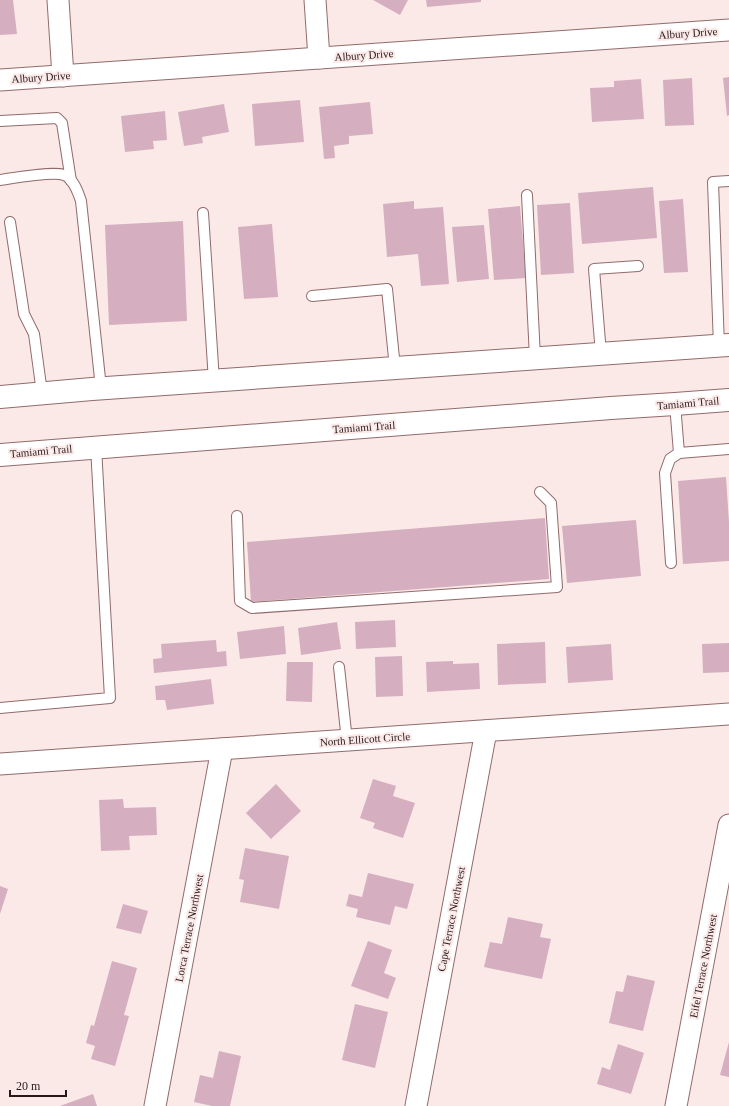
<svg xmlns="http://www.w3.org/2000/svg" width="729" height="1106" font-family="Georgia,serif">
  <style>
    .building { fill: #d5afc0 }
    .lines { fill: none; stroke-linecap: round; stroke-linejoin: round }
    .lane-casing { stroke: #916b6b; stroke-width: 12 }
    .street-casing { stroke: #916b6b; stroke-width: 23 }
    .primary-casing { stroke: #916b6b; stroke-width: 24 }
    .lane { stroke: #fff; stroke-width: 10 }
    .street { stroke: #fff; stroke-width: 21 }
    .primary { stroke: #fff; stroke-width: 22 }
    .labels { text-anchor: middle; stroke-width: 4; stroke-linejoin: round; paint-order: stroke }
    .street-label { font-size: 11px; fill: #281919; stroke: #fbe9e8 }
  </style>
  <rect width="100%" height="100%" fill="#fbe9e8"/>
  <g class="building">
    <polygon points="0,0 13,0 17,34 0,35"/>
    <polygon points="373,0 408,0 400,15"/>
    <polygon points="426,0 481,0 481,2 427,7"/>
    <polygon points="729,77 729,115 727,116 723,78"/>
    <polygon points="692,78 694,125 665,126 663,80"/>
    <polygon points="641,79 644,119 592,122 590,88 614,87 614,81"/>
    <polygon points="300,100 304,142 255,146 252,104"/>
    <polygon points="370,102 373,134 349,136 349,144 334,146 335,158 324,159 319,107"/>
    <polygon points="224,104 229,132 202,137 203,143 184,146 178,112"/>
    <polygon points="165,111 167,140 153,141 154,149 125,152 121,116"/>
    <polygon points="653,187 657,238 582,244 578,193"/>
    <polygon points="683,199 688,272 664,273 659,201"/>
    <polygon points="414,201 414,209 443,207 449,284 421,286 418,254 387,257 383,204"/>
    <polygon points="570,203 574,273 541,275 537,205"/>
    <polygon points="520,206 526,278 494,280 488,209"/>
    <polygon points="183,221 187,321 109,325 105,225"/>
    <polygon points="272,224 278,297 244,299 238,227"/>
    <polygon points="484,225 489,279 457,282 452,227"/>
    <polygon points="726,477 729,522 729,561 683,564 678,481"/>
    <polygon points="545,518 549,579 251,602 247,542"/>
    <polygon points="636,520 641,576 567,583 562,526"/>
    <polygon points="395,620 396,647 356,649 355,622"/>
    <polygon points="337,622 341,649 301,655 298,628"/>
    <polygon points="284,626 286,654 240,659 237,632"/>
    <polygon points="216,640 217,652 226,651 227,666 154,673 153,659 162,658 161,644"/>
    <polygon points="545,642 546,683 498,685 497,644"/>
    <polygon points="729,643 729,672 703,673 702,644"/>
    <polygon points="611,644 613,680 568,683 566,647"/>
    <polygon points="402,656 403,696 376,697 375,657"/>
    <polygon points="453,661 453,664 479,663 480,689 427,692 426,662"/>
    <polygon points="287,662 313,662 312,702 286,701"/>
    <polygon points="211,679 214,704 167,710 165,700 156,700 155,686"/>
    <polygon points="373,779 396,786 393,796 415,803 403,838 373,828 375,823 360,818"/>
    <polygon points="276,784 301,811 271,839 246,813"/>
    <polygon points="123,799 124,808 156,807 157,835 129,836 130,850 101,851 99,800"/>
    <polygon points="245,848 289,856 279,909 240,902 244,880 239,879"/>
    <polygon points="368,873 414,884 407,909 395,906 390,925 356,917 358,909 346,906 349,894 362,897"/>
    <polygon points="0,886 8,889 0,914"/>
    <polygon points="123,904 148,911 141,934 116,928"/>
    <polygon points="508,917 543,924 540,937 551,939 542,979 484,967 490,942 502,944"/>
    <polygon points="368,941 392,950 384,973 396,978 388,999 351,986"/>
    <polygon points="112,961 137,968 124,1015 129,1016 115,1066 91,1059 95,1046 86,1043 91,1025 94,1026"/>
    <polygon points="627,975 655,981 643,1031 609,1023 616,991 623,992"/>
    <polygon points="355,1004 388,1012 375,1068 342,1060"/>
    <polygon points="729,1042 729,1077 720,1075"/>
    <polygon points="618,1044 644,1053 631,1094 597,1084 602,1067 610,1070"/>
    <polygon points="219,1051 241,1056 230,1106 212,1106 194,1102 200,1075 213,1078"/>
    <polygon points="93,1094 97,1106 60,1106"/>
  </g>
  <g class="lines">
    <g class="lane-casing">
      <g id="lane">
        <polyline points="0,121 57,118 62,123 71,181"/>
        <path d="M 0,180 C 14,178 52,171 64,175 C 73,178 78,192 81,201 L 101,388"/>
        <polyline points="527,195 535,358"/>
        <polyline points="203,213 214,381"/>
        <polyline points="10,222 24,314 34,334 42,393"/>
        <polyline points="312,296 387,289 395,368"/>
        <polyline points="719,346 713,182 729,181"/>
        <polyline points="601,354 594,269 638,266"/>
        <polyline points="675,404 679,453 729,449"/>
        <polyline points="237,516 240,601 252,608 557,587 551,503 540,492"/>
        <polyline points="671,563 665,473 670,459 679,453"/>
        <polyline points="339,667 347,741"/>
        <polyline points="0,708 110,698 96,447"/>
      </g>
    </g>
    <g class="street-casing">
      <g id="street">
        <polyline points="58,0 63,76"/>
        <polyline points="315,0 319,58"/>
        <polyline points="0,80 729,30"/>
        <polyline points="0,764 729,714"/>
        <polyline points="155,1106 222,749"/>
        <polyline points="416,1106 486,731"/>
        <polyline points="676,1106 729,825"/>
      </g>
    </g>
    <g class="primary-casing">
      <g id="primary">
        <polyline points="0,397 92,389 729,345"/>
        <polyline points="0,455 611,408 675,404 729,400"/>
      </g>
    </g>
    <use href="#lane" class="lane"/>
    <use href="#street" class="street"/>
    <use href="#primary" class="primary"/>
  </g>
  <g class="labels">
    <g class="street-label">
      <text transform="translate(688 33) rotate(-4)" y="4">Albury Drive</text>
      <text transform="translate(364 55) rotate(-4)" y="4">Albury Drive</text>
      <text transform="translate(41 77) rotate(-4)" y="4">Albury Drive</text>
      <text transform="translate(688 403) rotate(-5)" y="4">Tamiami Trail</text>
      <text transform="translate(364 427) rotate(-4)" y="4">Tamiami Trail</text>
      <text transform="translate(41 451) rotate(-5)" y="4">Tamiami Trail</text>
      <text transform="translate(365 739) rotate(-4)" y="4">North Ellicott Circle</text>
      <text transform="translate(451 919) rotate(-79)" y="4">Cape Terrace Northwest</text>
      <text transform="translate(189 928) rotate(-79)" y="4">Lorca Terrace Northwest</text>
      <text transform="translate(703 966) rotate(-79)" y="4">Eifel Terrace Northwest</text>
    </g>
  </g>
  <path d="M10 1090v6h56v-6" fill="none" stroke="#281919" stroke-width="2"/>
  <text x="16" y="1090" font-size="12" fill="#281919" stroke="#fbe9e8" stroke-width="3" paint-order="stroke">20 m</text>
</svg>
